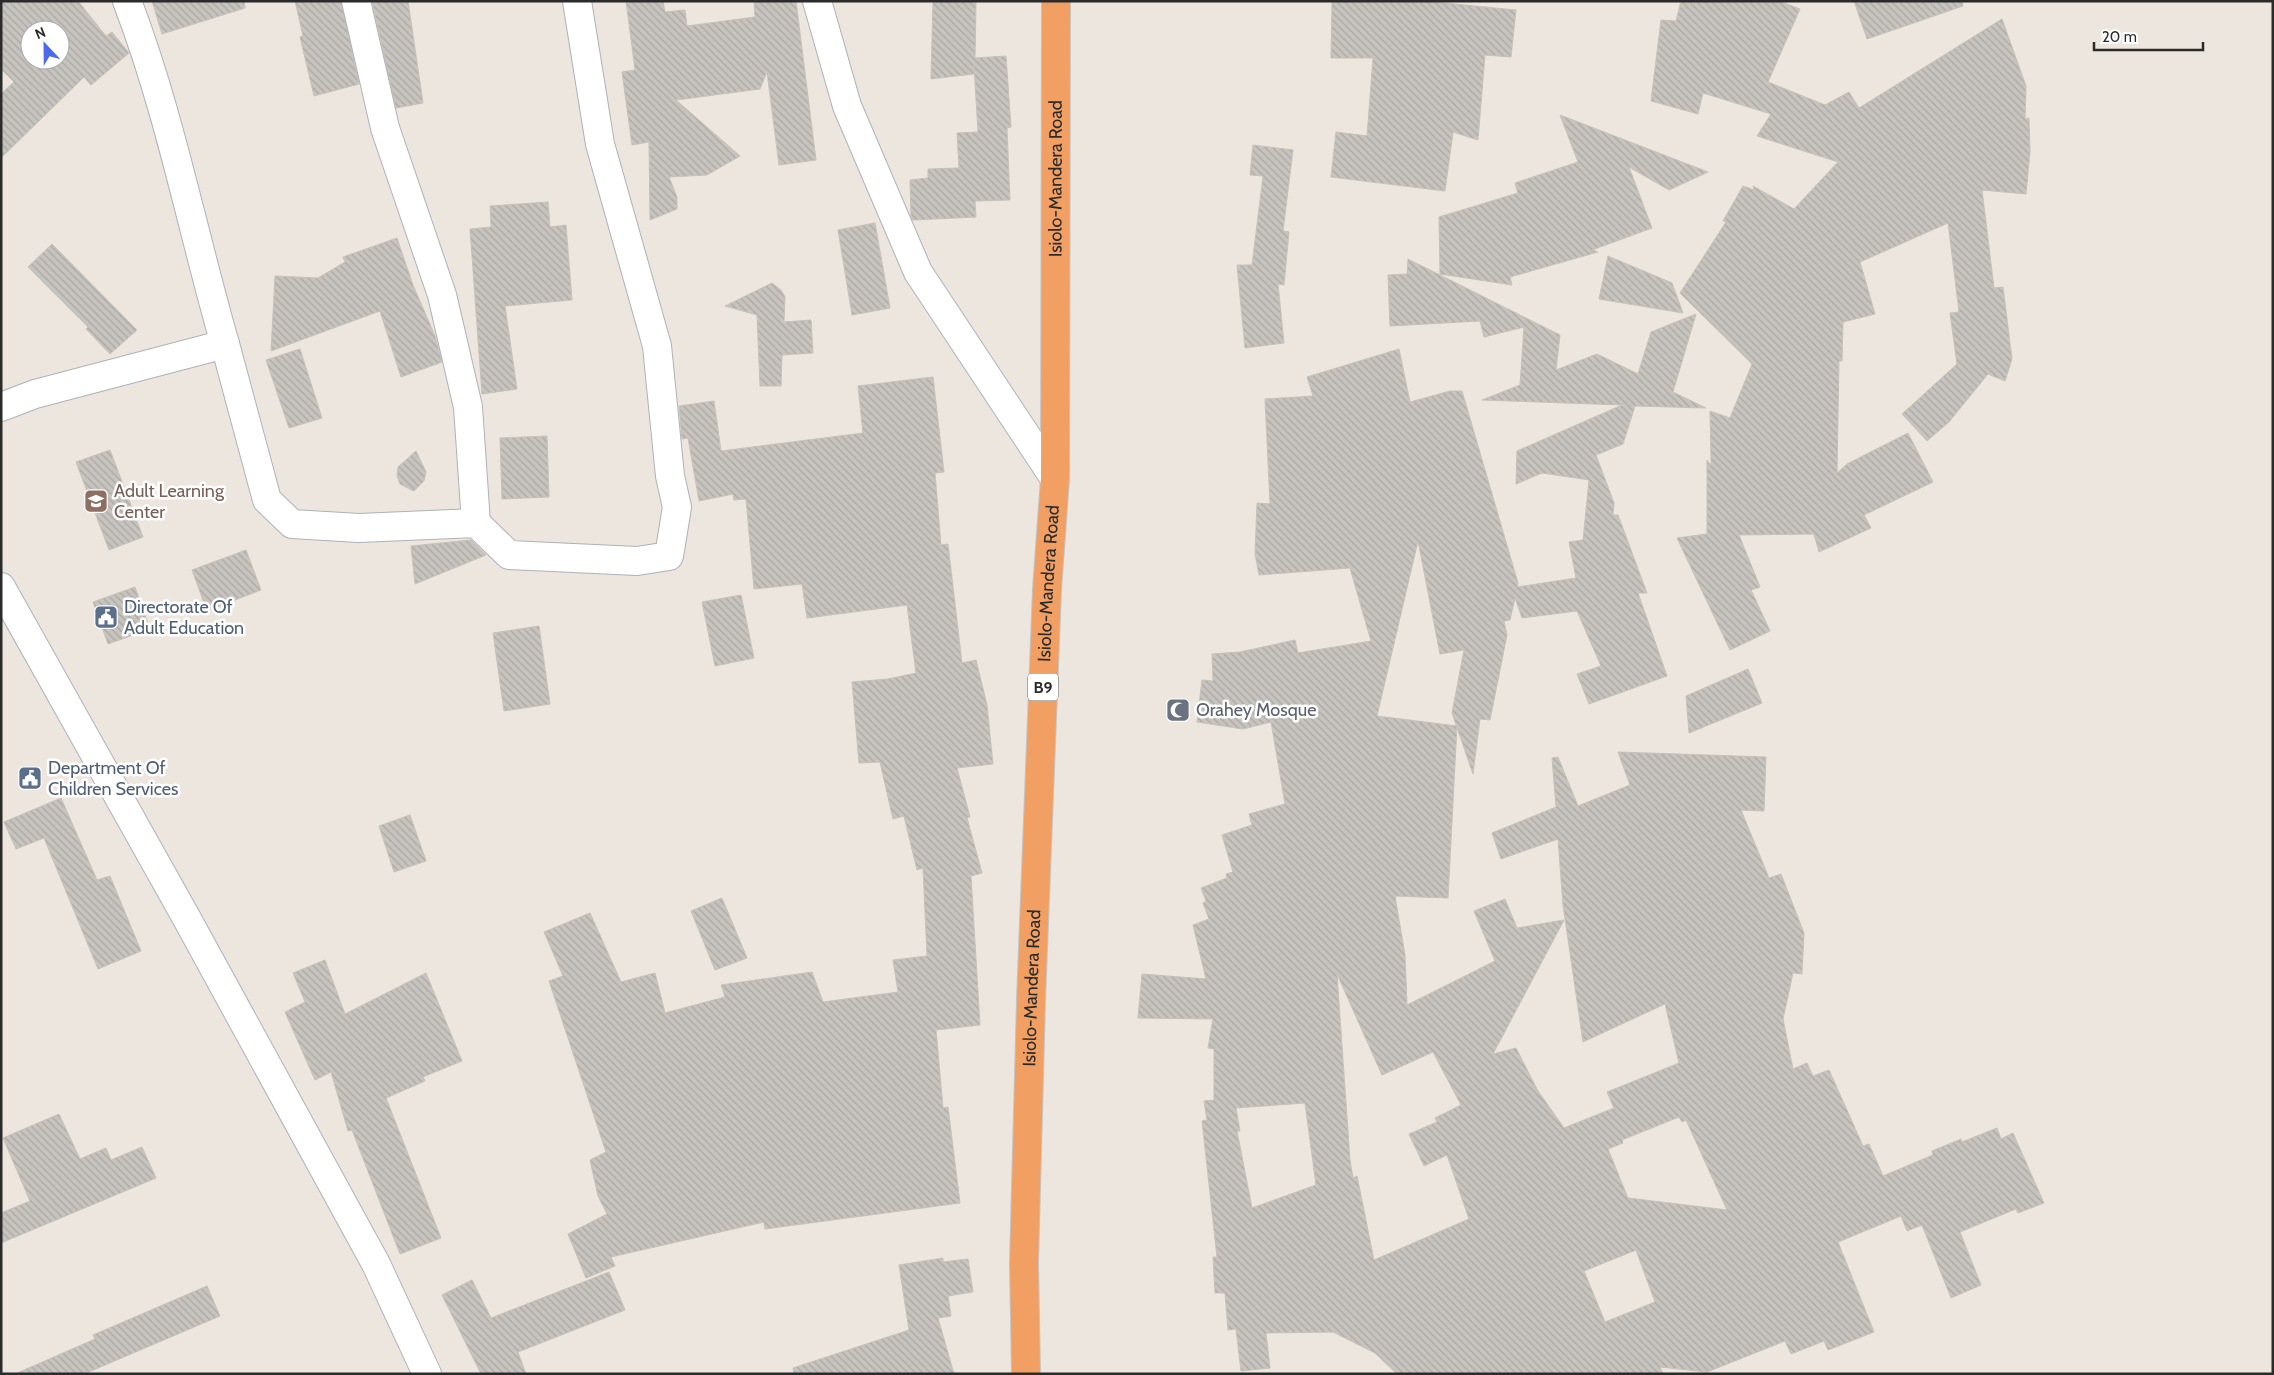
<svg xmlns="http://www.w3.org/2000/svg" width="2274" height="1375" font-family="Cabin,sans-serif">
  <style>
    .building { fill: url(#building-back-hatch); stroke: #c7c1b8; fill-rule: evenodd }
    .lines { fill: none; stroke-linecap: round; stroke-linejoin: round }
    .minor-casing { stroke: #afb1ba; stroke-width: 30 }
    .highway-casing { stroke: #c4c4c4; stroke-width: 30 }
    .minor { stroke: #fff; stroke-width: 28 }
    .highway { stroke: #f29f63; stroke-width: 28 }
    .labels { text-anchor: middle; stroke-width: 5; stroke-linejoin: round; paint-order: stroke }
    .shield { fill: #fff; stroke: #6b6b6b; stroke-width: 1 }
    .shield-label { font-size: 16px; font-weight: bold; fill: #2b2b2b }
    .street-label { font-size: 18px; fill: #2b2b2b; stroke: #fff }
    .education-label { font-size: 18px; fill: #785e54; stroke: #fff; text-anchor: start }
    .service-label { font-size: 18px; fill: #4e5e75; stroke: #fff; text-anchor: start }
    .worship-label { font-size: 18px; fill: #5b616d; stroke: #fff; text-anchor: start }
  </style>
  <defs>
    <pattern id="building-back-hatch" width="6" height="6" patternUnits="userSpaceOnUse" patternTransform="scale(1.25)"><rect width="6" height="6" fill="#c7c3be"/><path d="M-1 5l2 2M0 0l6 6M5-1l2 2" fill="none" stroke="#aba8a3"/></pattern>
  </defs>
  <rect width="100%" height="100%" fill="#ece6de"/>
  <g class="building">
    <path d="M 1,1 L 78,1 L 106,36 L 112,32 L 129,53 L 91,85 L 84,77 L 1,158 L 1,94 L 14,82 L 1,69 ZM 30,30 L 60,30 L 60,60 L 30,60 Z"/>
    <polygon points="152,1 244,1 245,8 162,34"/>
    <polygon points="295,1 341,1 359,84 314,96 300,37 303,36"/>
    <polygon points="372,1 408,1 423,103 396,108"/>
    <polygon points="626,1 663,1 665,12 685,10 687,26 755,17 754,1 796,1 816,160 779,165 767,72 760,89 676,100 740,156 707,175 669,177 677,197 677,209 650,220 649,142 632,145 622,72 635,70"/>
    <polygon points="933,1 976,1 975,58 1006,56 1011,127 1007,128 1010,200 975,201 976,217 913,220 911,216 910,180 928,178 928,169 959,168 957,133 978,132 974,66 974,74 931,79"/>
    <polygon points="1332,1 1424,1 1516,10 1511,57 1485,55 1478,140 1453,132 1445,191 1331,177 1336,132 1367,136 1373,58 1331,58"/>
    <polygon points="1681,1 1779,1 1800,9 1768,82 1825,105 1849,92 1859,108 2002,19 2026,86 2025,119 2029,118 2030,152 2026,194 1982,190 1994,288 2003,287 2012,359 2005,381 1988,374 1949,422 1927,441 1902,414 1957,364 1950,313 1959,312 1948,223 1860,262 1875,314 1843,322 1842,361 1839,361 1837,473 1847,464 1908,433 1933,482 1864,515 1871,528 1819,552 1814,534 1739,535 1760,587 1751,590 1770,631 1730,650 1677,538 1707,534 1707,460 1711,466 1711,461 1710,411 1730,418 1752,364 1680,293 1726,222 1723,221 1743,186 1754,190 1753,186 1794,209 1838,162 1757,136 1771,114 1703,93 1698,114 1651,101 1661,20 1676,21"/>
    <polygon points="1854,1 1962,1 1963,6 1867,39"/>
    <polygon points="1560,115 1708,172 1669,190 1629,167 1652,228 1592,250 1598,252 1510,277 1512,285 1440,274 1439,217 1518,193 1515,183 1578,162"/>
    <polygon points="1253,145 1293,150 1283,231 1289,232 1284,285 1278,284 1284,343 1245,348 1237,265 1252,265 1263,176 1250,175"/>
    <polygon points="548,202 550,227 566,225 572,300 505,306 517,389 482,394 470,229 491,227 490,206"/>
    <polygon points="875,223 890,308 852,315 838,230"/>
    <polygon points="397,238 413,285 435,336 442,362 401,377 380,311 271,351 275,276 318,278 345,262 343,257"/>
    <polygon points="52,244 137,330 110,354 86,329 88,327 28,267"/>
    <polygon points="1608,256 1672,283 1683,313 1599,299"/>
    <path d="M 1408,259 L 1560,335 L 1556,370 L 1597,354 L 1638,374 L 1651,332 L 1696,314 L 1673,392 L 1706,408 L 1635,406 L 1623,444 L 1596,455 L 1614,503 L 1613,515 L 1618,515 L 1647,593 L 1638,593 L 1667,676 L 1589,704 L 1577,674 L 1601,666 L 1577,611 L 1522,618 L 1515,598 L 1510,620 L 1504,621 L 1507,635 L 1490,720 L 1480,719 L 1473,774 L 1452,713 L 1464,650 L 1440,654 L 1418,541 L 1377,716 L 1457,726 L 1448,898 L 1395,896 L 1405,955 L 1407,1005 L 1495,961 L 1474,911 L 1505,899 L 1517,928 L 1564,920 L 1493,1054 L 1516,1048 L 1538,1091 L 1564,1128 L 1614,1108 L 1607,1092 L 1679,1063 L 1665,1004 L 1583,1042 L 1563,905 L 1558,839 L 1501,859 L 1492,833 L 1556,807 L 1552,758 L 1558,757 L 1578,806 L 1630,785 L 1618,752 L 1766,757 L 1764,811 L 1741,810 L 1769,878 L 1781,874 L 1804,933 L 1802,974 L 1793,973 L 1783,1019 L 1793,1069 L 1807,1063 L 1813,1076 L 1829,1070 L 1863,1146 L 1869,1144 L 1883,1176 L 1933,1155 L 1932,1151 L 1961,1139 L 1962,1142 L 1997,1128 L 2001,1139 L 2013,1133 L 2044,1203 L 2018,1213 L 2016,1209 L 1960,1232 L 1981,1285 L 1951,1298 L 1922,1225 L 1907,1231 L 1901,1216 L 1838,1242 L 1874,1332 L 1828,1350 L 1824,1341 L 1791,1354 L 1785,1341 L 1707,1372 L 1660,1367 L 1663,1374 L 1397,1374 L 1375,1353 L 1333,1332 L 1266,1333 L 1270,1368 L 1241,1371 L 1236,1329 L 1228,1330 L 1225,1293 L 1215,1293 L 1213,1257 L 1217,1257 L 1202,1121 L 1207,1120 L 1204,1101 L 1214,1100 L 1214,1049 L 1208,1048 L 1213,1019 L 1138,1018 L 1142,974 L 1206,979 L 1193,925 L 1209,919 L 1203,903 L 1206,901 L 1201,888 L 1227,878 L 1226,874 L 1233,872 L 1222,835 L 1252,825 L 1249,814 L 1285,804 L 1271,722 L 1243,729 L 1197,722 L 1202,680 L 1213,681 L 1212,654 L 1240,652 L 1295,640 L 1298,653 L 1371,641 L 1350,568 L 1259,575 L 1255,554 L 1257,503 L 1270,504 L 1265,399 L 1313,396 L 1307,377 L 1399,349 L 1410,402 L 1450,391 L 1462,391 L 1518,583 L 1517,587 L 1576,578 L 1569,542 L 1583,540 L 1589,480 L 1542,473 L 1516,484 L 1517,451 L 1622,405 L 1482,400 L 1520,385 L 1524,327 L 1484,337 L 1480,321 L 1390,326 L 1388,275 L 1407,274 ZM 1337,974 L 1382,1075 L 1433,1052 L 1461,1105 L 1435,1118 L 1437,1122 L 1409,1134 L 1424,1166 L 1447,1155 L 1469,1219 L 1374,1260 L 1357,1176 L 1353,1178 L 1350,1160 ZM 1305,1103 L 1316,1185 L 1252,1208 L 1237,1131 L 1240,1131 L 1236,1108 ZM 1679,1117 L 1682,1122 L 1686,1120 L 1727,1210 L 1628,1198 L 1608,1149 L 1623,1143 L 1622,1140 ZM 1636,1250 L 1655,1302 L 1605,1322 L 1584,1271 Z"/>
    <polygon points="772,283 781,290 785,297 784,322 811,320 813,353 782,355 781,386 760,386 757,315 725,306"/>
    <polygon points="300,349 322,418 289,428 266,360"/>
    <polygon points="933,377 944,472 935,473 941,545 948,544 962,663 976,660 987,705 993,764 957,768 970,817 967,818 982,873 971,876 980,1025 936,1030 943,1108 948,1107 960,1203 765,1229 764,1222 611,1257 615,1266 586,1278 568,1234 607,1214 598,1196 590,1160 606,1152 549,981 563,976 544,932 590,913 621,982 655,973 665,1013 725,997 721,985 812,972 823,1002 898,992 893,960 927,956 923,868 917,870 904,816 893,819 880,762 859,763 852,682 888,679 916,673 907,605 807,618 802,584 754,589 746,499 734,500 733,494 699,501 688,438 682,439 679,406 714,401 721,451 863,433 858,386"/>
    <polygon points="547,436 549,497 502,499 500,438"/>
    <polygon points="110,450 143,537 109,550 76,462"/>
    <polygon points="416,451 426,472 424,481 414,491 400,484 397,476 398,467"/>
    <polygon points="471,540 486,555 415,584 411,546"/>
    <polygon points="246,550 261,590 207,611 192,570"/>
    <polygon points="135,587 150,629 108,644 93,602"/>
    <polygon points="741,595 754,658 715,666 702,602"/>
    <polygon points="539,626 550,704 504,711 493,633"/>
    <polygon points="1748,669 1762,703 1689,733 1686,696"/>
    <polygon points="61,798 97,880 110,876 141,951 98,969 44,838 16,849 4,822"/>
    <polygon points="410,815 426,861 394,872 379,826"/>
    <polygon points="722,898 747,958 715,970 691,911"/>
    <polygon points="325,960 345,1014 426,973 462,1061 423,1077 425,1081 386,1098 441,1238 400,1254 352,1130 348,1131 331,1072 315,1080 285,1012 305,1002 293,973"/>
    <polygon points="59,1114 80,1159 106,1148 111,1160 142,1147 156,1178 1,1243 1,1213 30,1201 3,1138"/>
    <polygon points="943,1258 943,1262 968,1259 973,1292 948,1296 951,1316 938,1318 954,1374 794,1374 793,1368 909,1330 899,1265"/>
    <polygon points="609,1272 625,1310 518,1352 526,1374 481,1374 442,1295 472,1280 491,1318"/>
    <polygon points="207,1286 220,1316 84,1374 15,1374 95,1339 93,1335"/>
  </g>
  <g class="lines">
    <g class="minor-casing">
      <g id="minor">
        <polyline points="356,1 385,128 442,295 468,407 476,523"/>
        <polyline points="817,1 847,106 918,272 1055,479"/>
        <polyline points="225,344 267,500 292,524 359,528 476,523 509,555 637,561 669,556 677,507 670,476 657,346 600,144 577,1"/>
        <path d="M 1,407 L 35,394 L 225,344 C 192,230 170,113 127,1"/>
        <polyline points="1,587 186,917 376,1264 427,1374"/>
      </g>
    </g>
    <g class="highway-casing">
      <g id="highway">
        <path id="s1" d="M 1026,1374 L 1024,1263 L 1031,1000 L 1047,589 L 1055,479 L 1056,1"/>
      </g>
    </g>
    <use href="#minor" class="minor"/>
    <use href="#highway" class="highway"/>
  </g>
  <defs>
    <g id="school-square" transform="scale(1.25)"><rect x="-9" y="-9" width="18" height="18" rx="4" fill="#8d6e63" stroke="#fff"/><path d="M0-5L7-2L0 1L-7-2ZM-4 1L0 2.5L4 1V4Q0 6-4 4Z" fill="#fff"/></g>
    <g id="civic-square" transform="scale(1.25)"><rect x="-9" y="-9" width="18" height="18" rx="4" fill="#5c6f8a" stroke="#fff"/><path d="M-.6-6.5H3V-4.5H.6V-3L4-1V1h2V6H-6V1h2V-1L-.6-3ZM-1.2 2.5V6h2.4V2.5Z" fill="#fff"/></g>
    <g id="mosque-square" transform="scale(1.25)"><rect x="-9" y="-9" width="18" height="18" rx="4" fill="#6b7280" stroke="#fff"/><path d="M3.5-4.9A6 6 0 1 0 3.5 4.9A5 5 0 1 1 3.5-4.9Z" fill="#fff"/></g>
  </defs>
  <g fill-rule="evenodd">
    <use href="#school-square" x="96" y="501"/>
    <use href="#civic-square" x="106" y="617"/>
    <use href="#mosque-square" x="1178" y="710"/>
    <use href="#civic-square" x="30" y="778"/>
  </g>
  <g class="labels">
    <rect class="shield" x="1028" y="673.5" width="30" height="27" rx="4"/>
    <g class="shield-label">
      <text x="1043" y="693">B9</text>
    </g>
    <g class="street-label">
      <text dy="6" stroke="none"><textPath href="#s1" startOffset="1196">Isiolo-Mandera Road</textPath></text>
      <text dy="6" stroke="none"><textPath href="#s1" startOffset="791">Isiolo-Mandera Road</textPath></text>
      <text dy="6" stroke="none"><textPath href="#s1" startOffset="386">Isiolo-Mandera Road</textPath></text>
    </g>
    <g class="education-label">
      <text x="114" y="497">Adult Learning<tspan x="114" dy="21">Center</tspan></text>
    </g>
    <g class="service-label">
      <text x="124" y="613">Directorate Of<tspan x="124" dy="21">Adult Education</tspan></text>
      <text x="48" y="774">Department Of<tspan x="48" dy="21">Children Services</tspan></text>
    </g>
    <g class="worship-label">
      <text x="1196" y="716">Orahey Mosque</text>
    </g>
  </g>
  <rect width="2274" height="1375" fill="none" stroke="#2b2b2b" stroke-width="5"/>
  <g transform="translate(45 45) rotate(338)"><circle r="24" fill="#ffffff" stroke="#aaaaaa"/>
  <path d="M0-4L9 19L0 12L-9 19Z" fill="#4b6bec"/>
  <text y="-8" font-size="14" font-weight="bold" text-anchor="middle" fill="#2b2b2b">N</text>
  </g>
  <path d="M2094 42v8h109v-8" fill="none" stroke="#2b2b2b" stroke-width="2.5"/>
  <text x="2102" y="42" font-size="15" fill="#2b2b2b" stroke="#ffffff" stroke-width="4" paint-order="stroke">20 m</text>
</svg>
